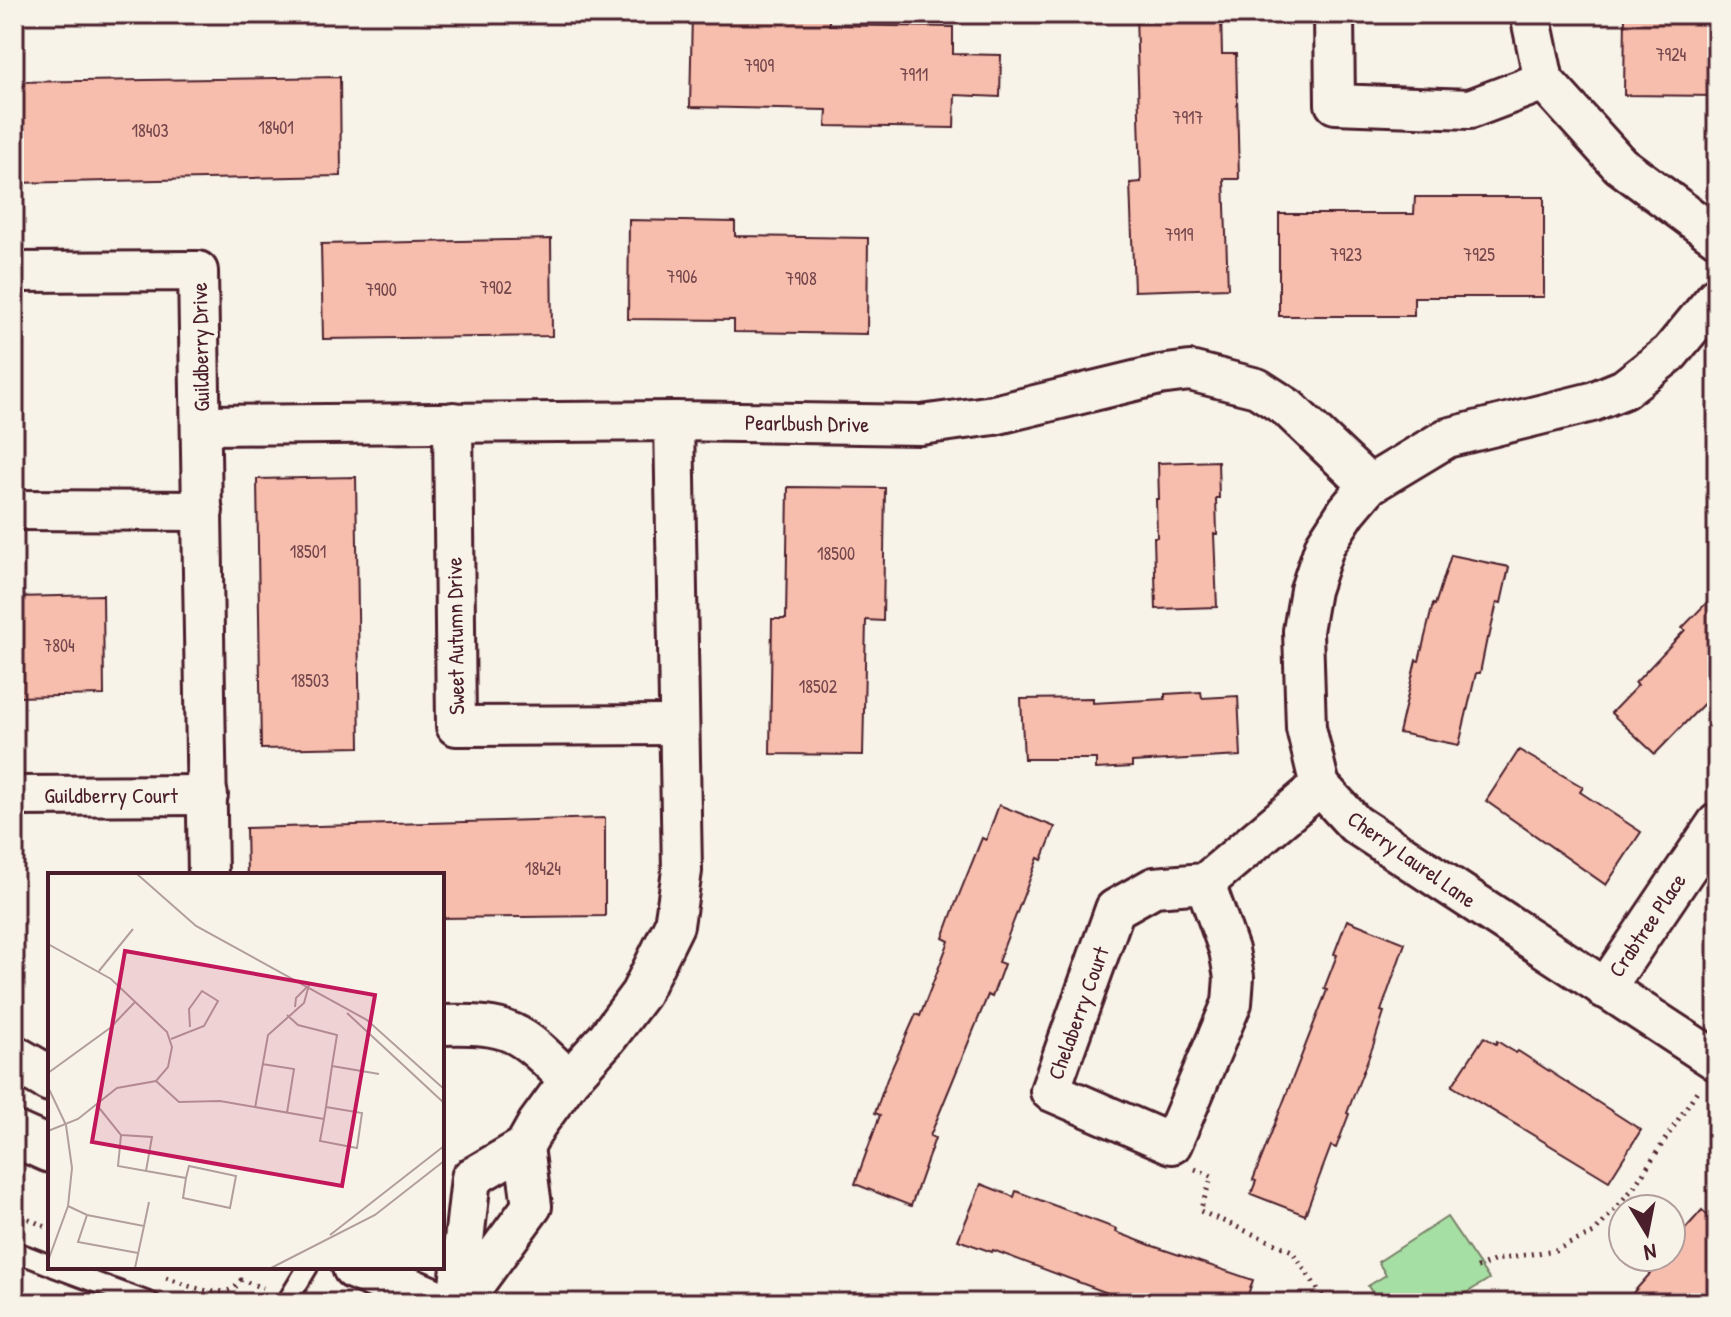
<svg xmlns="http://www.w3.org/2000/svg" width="1731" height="1317" font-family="'Patrick Hand',sans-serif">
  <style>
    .green { fill: #a6dfa3; stroke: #787f67; stroke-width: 2 }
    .building { fill: #f7bead; stroke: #4a1f2b; stroke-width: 2 }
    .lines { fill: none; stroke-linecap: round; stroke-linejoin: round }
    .lane-casing { stroke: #4a1f2b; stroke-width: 24 }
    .street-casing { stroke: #4a1f2b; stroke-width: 44 }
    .secondary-casing { stroke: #4a1f2b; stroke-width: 50 }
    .path { stroke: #4a1f2b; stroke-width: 5; stroke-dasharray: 2 6; stroke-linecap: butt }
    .lane { stroke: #f7f3e8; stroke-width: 18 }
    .street { stroke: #f7f3e8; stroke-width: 38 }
    .secondary { stroke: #f7f3e8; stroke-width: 44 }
    .labels { text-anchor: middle; stroke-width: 7; stroke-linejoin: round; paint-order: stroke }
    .number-label { font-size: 18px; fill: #75474c }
    .street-label { font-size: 22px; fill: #4a1f2b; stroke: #f7f3e8 }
    .inset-road { fill: none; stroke: #b29e9c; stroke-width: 2 }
    .view { fill: #c2185b; fill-opacity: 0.15; stroke: #c2185b; stroke-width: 4 }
    .inset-edge { fill: none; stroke: #4a1f2b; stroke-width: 4 }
  </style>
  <rect width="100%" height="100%" fill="#f7f3e8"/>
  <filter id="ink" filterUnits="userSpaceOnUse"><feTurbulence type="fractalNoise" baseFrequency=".0125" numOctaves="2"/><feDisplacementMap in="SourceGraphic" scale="16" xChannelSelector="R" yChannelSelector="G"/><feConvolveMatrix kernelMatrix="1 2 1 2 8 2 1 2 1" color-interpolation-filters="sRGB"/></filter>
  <g filter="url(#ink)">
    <polygon class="green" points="1447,1217 1489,1279 1450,1303 1379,1303 1368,1286 1386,1275 1378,1262"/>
    <g class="building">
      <polygon points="692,14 829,14 829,25 953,27 953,54 1001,55 1000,97 955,95 954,128 826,126 827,110 690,107"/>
      <polygon points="1136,14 1221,14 1222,54 1236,54 1239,179 1224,179 1228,288 1134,291 1130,183 1141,182"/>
      <polygon points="1625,14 1717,14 1717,96 1624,95"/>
      <polygon points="340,77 341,176 14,183 14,82"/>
      <polygon points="1415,197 1544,197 1544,297 1414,297 1414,316 1279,316 1279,214 1414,214"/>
      <polygon points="629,220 735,222 735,236 868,238 867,334 734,332 734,320 628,319"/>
      <polygon points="551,239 552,336 323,339 321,244"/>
      <polygon points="1218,461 1219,498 1216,498 1217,534 1214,534 1217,607 1156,609 1154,537 1157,537 1156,499 1159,499 1158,463"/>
      <polygon points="356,477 360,747 261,749 257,479"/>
      <polygon points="788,487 885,488 883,621 866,620 863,755 770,754 772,619 786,619"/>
      <polygon points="1451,555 1509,567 1501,603 1497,602 1489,638 1487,638 1480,673 1476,673 1459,745 1399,733 1416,660 1419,661 1433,604 1435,605"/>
      <polygon points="1717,592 1717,690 1655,754 1611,713 1638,685 1635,683 1685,630 1682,628"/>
      <polygon points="103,595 104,695 14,697 14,597"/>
      <polygon points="1201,692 1202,698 1238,696 1241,756 1132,762 1132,767 1096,769 1096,759 1024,759 1021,699 1093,698 1093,703 1165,699 1165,694"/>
      <polygon points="1519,750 1583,787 1580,792 1641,832 1606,885 1486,801"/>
      <polygon points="999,805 1055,827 1042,860 1038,858 1011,928 998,962 1004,964 992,997 988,995 930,1136 935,1138 911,1206 855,1184 880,1115 875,1113 887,1079 916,1014 920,1016 949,941 943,938 955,905 982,838 986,840"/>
      <polygon points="605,818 605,916 442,918 442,875 247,875 246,828"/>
      <polygon points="1347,920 1405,943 1381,1011 1384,1012 1373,1046 1347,1113 1349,1114 1336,1148 1331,1146 1305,1215 1251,1194 1256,1181 1253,1180 1327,990 1324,989 1337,955 1334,954"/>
      <polygon points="1484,1037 1496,1044 1497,1041 1516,1053 1518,1051 1641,1130 1609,1181 1452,1086"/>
      <polygon points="981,1184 1014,1197 1016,1191 1117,1229 1116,1232 1150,1245 1253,1280 1245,1303 1134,1303 993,1250 992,1252 958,1240"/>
      <polygon points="1702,1210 1717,1224 1717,1303 1624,1303 1656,1267 1654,1265 1661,1257 1671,1257 1671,1245"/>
    </g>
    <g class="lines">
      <g class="lane-casing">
        <g id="lane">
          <polyline points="14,1251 50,1265"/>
          <polyline points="54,1267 151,1303"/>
          <polyline points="286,1303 308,1267"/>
        </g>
      </g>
      <g class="street-casing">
        <g id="street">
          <polyline points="1334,14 1335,104 1470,109 1544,81"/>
          <polyline points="1530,14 1544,81 1620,165 1717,237"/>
          <polyline points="14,272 198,271 208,875"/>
          <polyline points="1717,296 1670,353 1624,389 1592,402 1447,438 1369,485 1347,511 1325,545 1310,590 1303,631 1306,728 1320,786 1355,824 1717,1061"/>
          <polyline points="453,422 456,726 678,725"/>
          <polyline points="201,425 674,421 921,425 994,415 1159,375 1190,371 1257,388 1288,408 1369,485"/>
          <polyline points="14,510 203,511"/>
          <polyline points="14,796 208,795"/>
          <polyline points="1205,883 1229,950 1234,977 1232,1003 1172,1144 1050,1091 1115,909 1154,887 1205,883 1320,786"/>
          <polyline points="1605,989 1717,823"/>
          <path d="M 442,1025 C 513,1023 520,1032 569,1080"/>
          <polyline points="457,1303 471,1178 524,1147 537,1124 569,1080 607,1038 640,994 674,925 682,871 674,421"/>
          <polyline points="461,1303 532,1206 524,1147"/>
        </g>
      </g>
      <g class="secondary-casing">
        <g id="secondary">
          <polyline points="14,1058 50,1079"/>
          <polyline points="14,1134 50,1150"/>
          <polyline points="355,1267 439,1303"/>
        </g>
      </g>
      <g class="path">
        <polyline points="1195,1169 1212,1176 1200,1211 1292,1251 1327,1303"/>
        <polyline points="14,1212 50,1229"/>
        <polyline points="1477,1268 1496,1260 1555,1250 1594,1233 1634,1187 1697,1091"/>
        <path d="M 166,1278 C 187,1285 229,1304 241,1280 L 263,1288"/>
      </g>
      <use href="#lane" class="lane"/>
      <use href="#street" class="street"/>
      <use href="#secondary" class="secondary"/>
    </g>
  </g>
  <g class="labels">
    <g class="number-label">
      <text x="1671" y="61">7924</text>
      <text x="759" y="72">7909</text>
      <text x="914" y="81">7911</text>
      <text x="1188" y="124">7917</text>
      <text x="276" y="134">18401</text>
      <text x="150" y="137">18403</text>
      <text x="1179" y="241">7919</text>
      <text x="1346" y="261">7923</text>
      <text x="1479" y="261">7925</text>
      <text x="682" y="283">7906</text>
      <text x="801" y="285">7908</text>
      <text x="496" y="294">7902</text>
      <text x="381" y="296">7900</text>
      <text x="308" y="558">18501</text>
      <text x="836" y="560">18500</text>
      <text x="59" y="652">7804</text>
      <text x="310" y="687">18503</text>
      <text x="818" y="693">18502</text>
      <text x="543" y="875">18424</text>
    </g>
    <g class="street-label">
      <text transform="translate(200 347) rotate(-91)" y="8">Guildberry Drive</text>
      <text transform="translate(807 423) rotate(1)" y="8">Pearlbush Drive</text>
      <text transform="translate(455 636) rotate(-91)" y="8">Sweet Autumn Drive</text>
      <text x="111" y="803">Guildberry Court</text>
      <text transform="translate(1412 859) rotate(35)" y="8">Cherry Laurel Lane</text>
      <text transform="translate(1647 925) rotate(-56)" y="8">Crabtree Place</text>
      <text transform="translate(1078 1013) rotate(-70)" y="8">Chelaberry Court</text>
    </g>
  </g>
  <g transform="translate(48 873)">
    <rect width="396" height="396" fill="#f7f3e8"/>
    <path class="inset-road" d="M 89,1 L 148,53 L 319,147 L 396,216M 0,71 L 63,106 L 119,159 L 124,174 L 120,194 L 108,208 L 69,215 L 30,246 L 0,258M 51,98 L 85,56M 247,134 L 248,125 L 260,113M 299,140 L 396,230M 239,142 L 250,152 L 289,162 L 284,193 L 278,234 L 276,246 L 272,268 L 309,275 L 314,240 L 278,234M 123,166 L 156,153 L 170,128 L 154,118 L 141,136 L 142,154M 214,191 L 246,196 L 239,240M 284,193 L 331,201M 0,200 L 62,155 L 87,129M 108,208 L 131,229 L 172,228 L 276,246M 0,214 L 18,252 L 24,295 L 20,333 L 0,388M 48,231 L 73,262 L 70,293 L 138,305 L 141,293 L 188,303 L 182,335 L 135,325 L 138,305M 207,235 L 220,162 L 256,130 L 261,112M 73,262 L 104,264 L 98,298M 20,333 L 39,342 L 96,353 L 87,395M 39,342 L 30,369 L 90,380M 96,353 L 101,329M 282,362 L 396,273M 223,395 L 327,342 L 396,288"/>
    <path class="view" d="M 77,78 L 327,122 L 294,313 L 44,269 Z"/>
    <rect width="396" height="396" class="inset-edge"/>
  </g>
  <rect width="1731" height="1317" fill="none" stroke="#f7f3e8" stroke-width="48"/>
  <rect x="24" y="24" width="1683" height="1269" fill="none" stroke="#4a1f2b" stroke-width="3" filter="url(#ink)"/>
  <g transform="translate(1647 1233) rotate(170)"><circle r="38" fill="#f7f3e8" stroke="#b29e9c" stroke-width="2"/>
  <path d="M0-6L14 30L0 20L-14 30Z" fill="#4a1f2b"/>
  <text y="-12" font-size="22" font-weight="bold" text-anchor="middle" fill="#4a1f2b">N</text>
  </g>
</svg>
